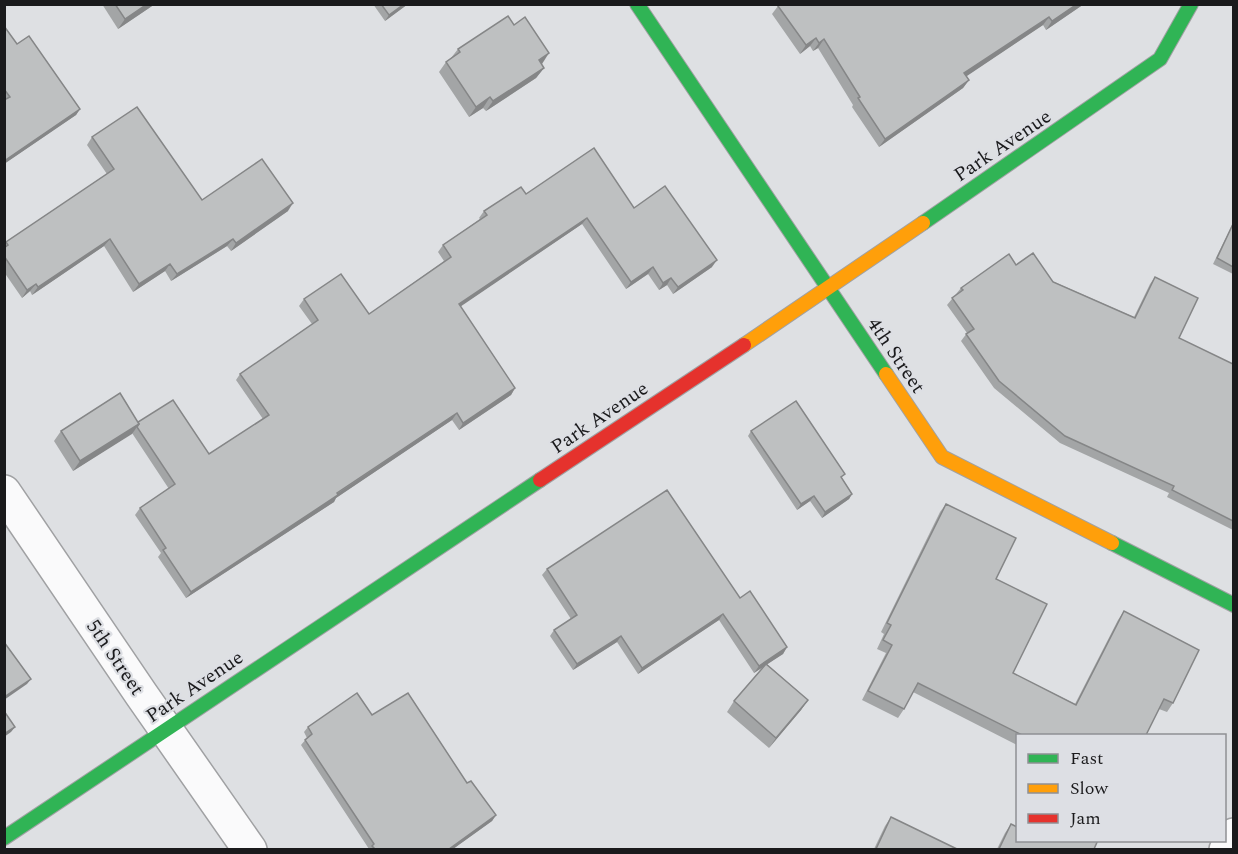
<svg xmlns="http://www.w3.org/2000/svg" width="1238" height="854" font-family="Spectral,serif">
  <style>
    .lines { fill: none; stroke-linecap: round; stroke-linejoin: round }
    .street-casing { stroke: #a0a1a3; stroke-width: 36 }
    .fast-casing { stroke: #a0a1a3; stroke-width: 16 }
    .slow-casing { stroke: #a0a1a3; stroke-width: 16 }
    .jam-casing { stroke: #a0a1a3; stroke-width: 16 }
    .street { stroke: #fafafb; stroke-width: 33 }
    .fast { stroke: #30b455; stroke-width: 14 }
    .slow { stroke: #ff9f0a; stroke-width: 14 }
    .jam { stroke: #e5322d; stroke-width: 14 }
    .wall { fill: #a3a5a6 }
    .shaded-wall { fill: #858687 }
    .building { fill: #bec0c1; stroke: #858687; stroke-width: 1.5 }
    .labels { text-anchor: middle; stroke-width: 4.5; stroke-linejoin: round; paint-order: stroke }
    .street-label { font-size: 20px; fill: #1a1a1c; stroke: #dddfe4 }
  </style>
  <rect width="100%" height="100%" fill="#dee0e3"/>
  <g class="lines">
    <g class="street-casing">
      <g id="street">
        <polyline points="4,492 141,694 250,850"/>
        <polyline points="1226,850 1234,835"/>
      </g>
    </g>
    <g class="fast-casing">
      <g id="fast">
        <polyline points="637,4 886,374"/>
        <polyline points="923,223 1160,59 1191,4"/>
        <polyline points="1112,543 1234,605"/>
        <polyline points="4,838 540,480"/>
      </g>
    </g>
    <g class="slow-casing">
      <g id="slow">
        <polyline points="744,345 923,223"/>
        <polyline points="886,374 942,457 1112,543"/>
      </g>
    </g>
    <g class="jam-casing">
      <polyline id="jam" points="540,480 744,345"/>
    </g>
    <use href="#street" class="street"/>
    <use href="#fast" class="fast"/>
    <use href="#slow" class="slow"/>
    <use href="#jam" class="jam"/>
  </g>
  <g class="wall">
    <polygon points="102,4 155,4 118,29"/>
    <polygon points="373,4 408,4 385,21"/>
    <polygon points="1084,4 1046,30 1043,25 966,76 969,80 963,88 879,147 852,107 853,105 818,48 813,51 810,46 800,54 772,14 778,6"/>
    <polygon points="4,26 17,44 80,109 76,115 4,164"/>
    <polygon points="458,49 541,64 544,68 536,78 486,111 483,108 469,117 439,72 446,62 451,58"/>
    <polygon points="92,137 202,200 288,211 231,251 227,246 171,281 165,271 133,292 104,246 32,295 30,291 22,298 4,272 4,244 6,242 107,174 87,145"/>
    <polygon points="526,194 634,208 712,267 673,294 667,285 659,290 648,274 626,289 582,224 460,306 515,388 511,395 459,430 452,420 336,498 334,502 186,598 158,557 161,553 135,515 140,508 169,489 132,433 73,471 54,441 61,431 138,422 209,454 263,419 236,380 240,374 312,324 299,306 304,299 369,314 444,261 438,252 443,245 480,219 479,218 484,211"/>
    <polygon points="1233,223 1233,274 1213,264"/>
    <polygon points="1016,265 1134,317 1150,284 1155,277 1179,338 1233,364 1233,530 1167,497 1169,493 1060,443 994,388 961,341 967,333 947,305 961,288"/>
    <polygon points="751,431 842,478 852,494 849,499 822,518 810,501 797,510 748,436"/>
    <polygon points="946,504 996,579 1013,673 1075,704 1118,620 1124,611 1173,703 1167,712 1159,709 1146,735 1017,735 1017,745 913,692 904,709 898,718 862,700 886,653 877,649 884,634 881,632 940,512"/>
    <polygon points="547,569 740,598 787,647 783,654 767,664 808,700 801,710 769,748 727,712 734,701 764,666 754,673 719,620 638,674 617,642 573,670 550,636 554,630 571,619 542,575"/>
    <polygon points="372,715 496,815 492,821 453,849 369,849 301,745 307,738 304,732 308,727"/>
    <polygon points="891,817 957,849 874,849 885,826"/>
    <polygon points="1011,824 1017,826 1017,825 1017,840 1094,849 997,849 1005,833"/>
  </g>
  <g class="shaded-wall">
    <polygon points="147,4 155,4 118,29 125,19"/>
    <polygon points="404,4 408,4 385,21 389,15"/>
    <polygon points="1077,4 1084,4 1046,30 1052,21"/>
    <polygon points="1049,17 1043,25 958,82 964,73"/>
    <polygon points="816,38 810,46 800,54 806,45"/>
    <polygon points="824,39 818,48 813,51 819,43"/>
    <polygon points="549,53 542,64 531,71 539,60"/>
    <polygon points="544,68 536,78 486,111 493,101"/>
    <polygon points="969,80 963,88 879,147 885,139"/>
    <polygon points="490,97 483,108 469,117 476,107"/>
    <polygon points="80,109 76,115 4,164 4,161"/>
    <polygon points="293,203 288,211 231,251 236,243"/>
    <polygon points="587,218 582,224 454,311 459,304"/>
    <polygon points="110,239 104,246 32,295 38,287"/>
    <polygon points="233,239 227,246 171,281 177,274"/>
    <polygon points="717,260 712,267 673,294 678,287"/>
    <polygon points="170,264 165,271 133,292 139,284"/>
    <polygon points="653,267 648,274 626,289 631,282"/>
    <polygon points="671,278 667,285 659,290 663,283"/>
    <polygon points="36,284 30,291 22,298 27,290"/>
    <polygon points="515,388 511,395 459,430 463,423"/>
    <polygon points="457,413 452,420 336,498 334,502 186,598 191,592"/>
    <polygon points="139,424 132,434 73,471 80,461"/>
    <polygon points="852,494 849,499 822,518 825,512"/>
    <polygon points="814,496 810,501 797,510 801,504"/>
    <polygon points="723,614 719,620 638,674 642,668"/>
    <polygon points="621,636 617,642 573,670 577,664"/>
    <polygon points="787,647 783,654 754,673 759,666"/>
    <polygon points="31,679 27,684 4,700 4,697"/>
    <polygon points="808,700 801,710 769,748 776,738"/>
    <polygon points="15,727 11,732 4,737 4,734"/>
    <polygon points="496,815 492,821 453,849 449,849"/>
  </g>
  <g class="building">
    <polygon points="115,4 147,4 125,19"/>
    <polygon points="381,4 404,4 389,15"/>
    <polygon points="780,4 1077,4 1052,21 1049,17 964,73 969,80 885,139 858,98 860,97 824,39 819,43 816,38 806,45 778,6"/>
    <polygon points="508,16 514,25 525,17 549,53 539,60 544,68 493,101 490,97 476,107 446,62 460,52 458,49"/>
    <polygon points="4,26 17,44 29,36 80,109 4,161 4,100 10,97 4,89"/>
    <polygon points="137,107 202,200 262,159 293,203 236,243 233,239 177,274 170,264 139,284 110,239 38,287 36,284 27,290 4,256 4,248 8,245 6,242 114,169 92,137"/>
    <polygon points="594,148 634,208 665,186 717,260 678,287 671,278 663,283 653,267 631,282 587,218 459,304 515,388 463,423 457,413 337,493 338,495 191,592 163,550 166,548 140,508 175,484 137,427 139,424 138,422 173,400 209,454 269,415 240,374 318,320 304,299 341,274 369,314 451,257 443,245 487,215 484,211 521,187 526,194"/>
    <polygon points="1233,224 1233,267 1217,258"/>
    <polygon points="1033,253 1053,282 1135,318 1155,277 1198,298 1179,338 1233,364 1233,521 1172,490 1174,486 1065,436 999,381 966,334 974,329 952,298 963,290 961,288 1009,254 1016,265"/>
    <polygon points="120,393 139,424 80,461 61,431"/>
    <polygon points="796,401 845,474 841,477 852,494 825,512 814,496 801,504 751,431"/>
    <polygon points="667,490 740,598 750,591 787,647 759,666 723,614 642,668 621,636 577,664 554,630 577,615 547,569"/>
    <polygon points="946,504 1016,538 996,579 1047,604 1013,673 1076,705 1124,611 1199,650 1173,703 1164,699 1146,735 1022,735 918,683 904,709 868,691 892,645 883,640 891,625 887,623"/>
    <polygon points="4,642 31,679 4,697"/>
    <polygon points="766,664 808,700 776,738 734,701"/>
    <polygon points="357,693 372,715 408,693 467,783 471,781 496,815 449,849 375,849 372,846 374,844 305,740 312,734 308,727"/>
    <polygon points="4,711 15,727 4,734"/>
    <polygon points="891,817 957,849 876,849"/>
    <polygon points="1011,824 1017,827 1017,840 1098,840 1094,849 999,849"/>
  </g>
  <g class="labels">
    <g class="street-label">
      <text transform="translate(1002 145) rotate(-34)" y="7">Park Avenue</text>
      <text transform="translate(897 355) rotate(56)" y="7">4th Street</text>
      <text transform="translate(599 417) rotate(-34)" y="7">Park Avenue</text>
      <text transform="translate(116 657) rotate(56)" y="7">5th Street</text>
      <text transform="translate(194 686) rotate(-34)" y="7">Park Avenue</text>
    </g>
  </g>
  <rect width="1238" height="854" fill="none" stroke="#1a1a1c" stroke-width="12"/>
  <rect x="1016" y="734" width="210" height="108" fill="#dddfe4" stroke="#8f9094" stroke-width="1.5"/>
  <rect x="1028" y="754" width="30" height="9" fill="#30b455" stroke="#8f9094" stroke-width="1.5"/>
  <text x="1070" y="764" font-size="18" fill="#1a1a1c">Fast</text>
  <rect x="1028" y="784" width="30" height="9" fill="#ff9f0a" stroke="#8f9094" stroke-width="1.5"/>
  <text x="1070" y="794" font-size="18" fill="#1a1a1c">Slow</text>
  <rect x="1028" y="814" width="30" height="9" fill="#e5322d" stroke="#8f9094" stroke-width="1.5"/>
  <text x="1070" y="824" font-size="18" fill="#1a1a1c">Jam</text>
</svg>
